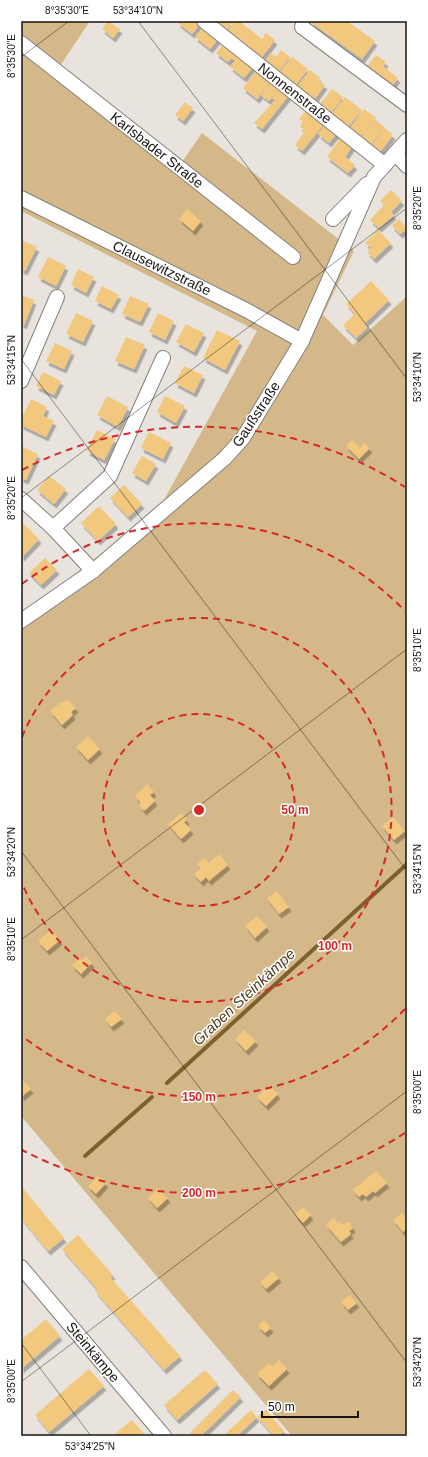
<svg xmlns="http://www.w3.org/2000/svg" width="428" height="1457" font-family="Helvetica,sans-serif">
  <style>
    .green { fill: #d4b889 }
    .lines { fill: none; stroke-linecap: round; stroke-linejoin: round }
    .stream { stroke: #7d602c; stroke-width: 4 }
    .building { fill: #f2c77e; filter: url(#shadow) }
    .minor-casing { stroke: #85817b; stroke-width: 16 }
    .minor { stroke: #fff; stroke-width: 14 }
    .ticks { fill: none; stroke: #171513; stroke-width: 1; stroke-opacity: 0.45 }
    .ring { fill: none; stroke: #d62828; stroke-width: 2; stroke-dasharray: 7 5 }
    .labels { text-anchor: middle; stroke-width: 3; stroke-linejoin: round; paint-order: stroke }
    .street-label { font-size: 14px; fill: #171513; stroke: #fff }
    .water-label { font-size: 15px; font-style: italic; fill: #4f3d1d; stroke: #fff }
    .centre { fill: #d62828; stroke: #fff; stroke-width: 2 }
    .ring-label { font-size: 12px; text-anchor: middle; font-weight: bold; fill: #d62828; stroke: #fff; stroke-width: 3; stroke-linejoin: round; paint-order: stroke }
    .neatline { fill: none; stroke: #171513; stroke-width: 1.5 }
    .ticks-label { font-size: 10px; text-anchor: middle; fill: #171513 }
  </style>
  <defs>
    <filter id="shadow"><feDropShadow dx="2.5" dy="4.5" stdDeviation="0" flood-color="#0004"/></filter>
  </defs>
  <rect width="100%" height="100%" fill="#e8e4dd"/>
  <polygon class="green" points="21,21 90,21 60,66 182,162 202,133 354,251 323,315 353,345 405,298 407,299 407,1436 292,1436 21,1116 21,616 159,509 257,331 21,211"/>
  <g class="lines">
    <g class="stream">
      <polyline points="167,1083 407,864"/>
      <polyline points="85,1156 152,1097"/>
    </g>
  </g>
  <g class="building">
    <polygon points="108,21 120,29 113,38 102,29"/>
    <polygon points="179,21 196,21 200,24 192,34 178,23"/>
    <polygon points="217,21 233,21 227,29"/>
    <polygon points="235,21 239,21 262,39 266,33 275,40 262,57 227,31"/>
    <polygon points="309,21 347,21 375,41 362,59"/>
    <polygon points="204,26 219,38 210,49 195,37"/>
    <polygon points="224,43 254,66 244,78 230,67 235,61 232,58 228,62 216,53"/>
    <polygon points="281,50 290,57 278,72 265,61 271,53 276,57"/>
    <polygon points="376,55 386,62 383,66 398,78 390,89 364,70"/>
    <polygon points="292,57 308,69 296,85 279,73"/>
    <polygon points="258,68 272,80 257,99 243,88"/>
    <polygon points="310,70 320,78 318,80 325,85 314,100 297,87"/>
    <polygon points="273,81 280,87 269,101 261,95"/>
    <polygon points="281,87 290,94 262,129 254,123 275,100 272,98"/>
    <polygon points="332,89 343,97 331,113 320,104"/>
    <polygon points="345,97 362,110 348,127 332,114"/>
    <polygon points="185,102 193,108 183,121 175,115"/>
    <polygon points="308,108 326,122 302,151 295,145 305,131 300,127 303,122 299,119"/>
    <polygon points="364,109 376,118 361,137 350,128"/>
    <polygon points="375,120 385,127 371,144 362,137"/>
    <polygon points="327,123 338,132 329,143 318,134"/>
    <polygon points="385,128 393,135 380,152 372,145"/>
    <polygon points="343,135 354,144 345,157 355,165 348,173 327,157"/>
    <polygon points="391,190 402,201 391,212 394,215 379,228 370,220 384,205 380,201"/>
    <polygon points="187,209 201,221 193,231 179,219"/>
    <polygon points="399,219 405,226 407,224 407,234 404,231 400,234 392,226"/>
    <polygon points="378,230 391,243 374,259 367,252 371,248 365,243"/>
    <polygon points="21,240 37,247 25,271 21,269"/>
    <polygon points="48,257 66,266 56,286 38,277"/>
    <polygon points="78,269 94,277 86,293 71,285"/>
    <polygon points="371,281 389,300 365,323 368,327 356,338 343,325 355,314 346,304"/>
    <polygon points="102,286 119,295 111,309 95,301"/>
    <polygon points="21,295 34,300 24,325 21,323"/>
    <polygon points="130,296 149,304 140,322 122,314"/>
    <polygon points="76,313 93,321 83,342 66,334"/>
    <polygon points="158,313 174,321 165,340 149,332"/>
    <polygon points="186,324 204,333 194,352 176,342"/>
    <polygon points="217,330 240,341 225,370 203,358"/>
    <polygon points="126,337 145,345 134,369 115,361"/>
    <polygon points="55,343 72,351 64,369 46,361"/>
    <polygon points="184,366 203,375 194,393 175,383"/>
    <polygon points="43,372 61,381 54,395 36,386"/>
    <polygon points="107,396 128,407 118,427 97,415"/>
    <polygon points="165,396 185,406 176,423 157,412"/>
    <polygon points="31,399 47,407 43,416 54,421 46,437 21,425 21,419"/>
    <polygon points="97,430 115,439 104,460 87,451"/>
    <polygon points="149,432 171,443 163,459 141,448"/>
    <polygon points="352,440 360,448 364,443 370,448 359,459 346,446"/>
    <polygon points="21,446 38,454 26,480 21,478"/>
    <polygon points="142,456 156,464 146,481 132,473"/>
    <polygon points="49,476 66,489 54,504 37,490"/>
    <polygon points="124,485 142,504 128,517 110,498"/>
    <polygon points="99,506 116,524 98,541 81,523"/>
    <polygon points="21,521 39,539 22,557 21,556"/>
    <polygon points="45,558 57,570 41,585 29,573"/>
    <polygon points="67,699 76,708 71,712 73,715 62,725 50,711 62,701 63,703"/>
    <polygon points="88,736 100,749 88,760 76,747"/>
    <polygon points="147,784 154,792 150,795 155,801 144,811 139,805 141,803 135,796"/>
    <polygon points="181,813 187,820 184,822 191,830 181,839 168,824"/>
    <polygon points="393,817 405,831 394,840 382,826"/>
    <polygon points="219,854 228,865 209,881 206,877 201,882 194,874 201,868 197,864 205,858 209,863"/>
    <polygon points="277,891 289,907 279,914 267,898"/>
    <polygon points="257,916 267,927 255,938 245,926"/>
    <polygon points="51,930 60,940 47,951 38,941"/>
    <polygon points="86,956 92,963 81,974 72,965 80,958 81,961"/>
    <polygon points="115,1011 122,1019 111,1027 105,1019"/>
    <polygon points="244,1030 256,1041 246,1051 235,1039"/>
    <polygon points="21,1078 31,1089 21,1097"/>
    <polygon points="269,1085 278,1094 266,1106 257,1097"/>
    <polygon points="376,1171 387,1183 375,1193 373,1191 366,1197 363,1194 359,1197 353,1190"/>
    <polygon points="98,1176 106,1183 96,1194 88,1186"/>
    <polygon points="21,1186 64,1238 48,1251 21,1218"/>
    <polygon points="158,1188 168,1198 157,1208 148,1198"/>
    <polygon points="303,1207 311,1215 303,1223 295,1214"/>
    <polygon points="402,1213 407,1219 407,1229 403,1232 393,1220"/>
    <polygon points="334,1217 338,1223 340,1221 343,1225 348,1221 353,1228 349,1231 351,1234 341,1242 326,1225"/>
    <polygon points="78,1235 113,1275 110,1277 180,1356 164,1370 95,1291 97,1289 62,1249"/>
    <polygon points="273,1271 279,1278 266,1289 260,1282"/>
    <polygon points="350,1295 357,1303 348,1310 341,1302"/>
    <polygon points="46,1319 60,1336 21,1369 21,1340"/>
    <polygon points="264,1320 271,1328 265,1333 258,1326"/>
    <polygon points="279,1360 287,1369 269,1386 257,1374 269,1363 272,1366"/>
    <polygon points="89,1369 104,1386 49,1432 35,1415"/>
    <polygon points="205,1370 218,1384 177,1420 164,1405"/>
    <polygon points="233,1390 241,1397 201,1436 193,1436 190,1433"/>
    <polygon points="251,1410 257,1417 266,1410 284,1431 279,1436 274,1436 257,1417 237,1436 223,1436"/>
    <polygon points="132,1420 146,1436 113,1436 121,1429"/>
  </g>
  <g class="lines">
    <g class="minor-casing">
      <g id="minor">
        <polyline points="204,21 385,165"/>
        <polyline points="302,27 407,105"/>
        <polyline points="21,43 293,257"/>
        <polyline points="395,153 407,166"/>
        <polyline points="21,198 246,310 302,341"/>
        <polyline points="333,219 367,184"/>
        <polyline points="21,381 57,297"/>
        <polyline points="21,499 53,528 93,571"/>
        <polyline points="53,528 110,476 163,358"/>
        <polyline points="21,621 93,571 225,458 243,438 302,341 374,177 407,140"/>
        <polyline points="21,1267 164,1436"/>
      </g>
    </g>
    <use href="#minor" class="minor"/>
  </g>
  <path class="ticks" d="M 138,21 L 407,379M 21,57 L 69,21M 21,359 L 407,871M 21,498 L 407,208M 21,851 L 407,1363M 21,940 L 407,649M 21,1343 L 91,1436M 21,1382 L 407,1091"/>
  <g class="ring">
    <circle cx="199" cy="810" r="96"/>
    <path d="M22 737A192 192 0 1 1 22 883"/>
    <path d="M405 1009A287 287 0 0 1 22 1036M22 584A287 287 0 0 1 405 611"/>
    <path d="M405 1133A383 383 0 0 1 22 1150M22 470A383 383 0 0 1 405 487"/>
  </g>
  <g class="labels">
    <g class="street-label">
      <text transform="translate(295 93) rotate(38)" y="5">Nonnenstraße</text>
      <text transform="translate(157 150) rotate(38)" y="5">Karlsbader Straße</text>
      <text transform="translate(162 268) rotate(26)" y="5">Clausewitzstraße</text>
      <text transform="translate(256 414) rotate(-57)" y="5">Gaußstraße</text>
      <text transform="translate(93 1352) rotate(50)" y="5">Steinkämpe</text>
    </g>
    <g class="water-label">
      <text transform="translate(244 997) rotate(-43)" y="5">Graben Steinkämpe</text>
    </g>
  </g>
  <circle cx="199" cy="810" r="6" class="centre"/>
  <g class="ring-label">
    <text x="295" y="814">50 m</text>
    <text x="335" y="950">100 m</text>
    <text x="199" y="1101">150 m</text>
    <text x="199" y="1197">200 m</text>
  </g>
  <rect width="428" height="1457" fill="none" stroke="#ffffff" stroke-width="44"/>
  <path d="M262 1411v6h96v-6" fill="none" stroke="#171513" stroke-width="2"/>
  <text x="268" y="1411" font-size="12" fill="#171513" stroke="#ffffff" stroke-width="3" paint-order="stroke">50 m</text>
  <rect x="22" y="22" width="384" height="1413" class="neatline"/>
  <g class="ticks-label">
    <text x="67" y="14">8°35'30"E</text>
    <text x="138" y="14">53°34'10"N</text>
    <text transform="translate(11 56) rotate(-90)" y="4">8°35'30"E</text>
    <text transform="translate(417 208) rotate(-90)" y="4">8°35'20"E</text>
    <text transform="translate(11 360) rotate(-90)" y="4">53°34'15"N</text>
    <text transform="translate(417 377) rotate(-90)" y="4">53°34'10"N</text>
    <text transform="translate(11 498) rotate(-90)" y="4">8°35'20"E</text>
    <text transform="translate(417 650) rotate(-90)" y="4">8°35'10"E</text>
    <text transform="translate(11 852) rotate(-90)" y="4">53°34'20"N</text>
    <text transform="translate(417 869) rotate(-90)" y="4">53°34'15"N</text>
    <text transform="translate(11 939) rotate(-90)" y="4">8°35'10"E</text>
    <text transform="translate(417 1092) rotate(-90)" y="4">8°35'00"E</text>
    <text transform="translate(417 1362) rotate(-90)" y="4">53°34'20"N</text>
    <text transform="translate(11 1381) rotate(-90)" y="4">8°35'00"E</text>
    <text x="90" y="1450">53°34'25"N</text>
  </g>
</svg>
